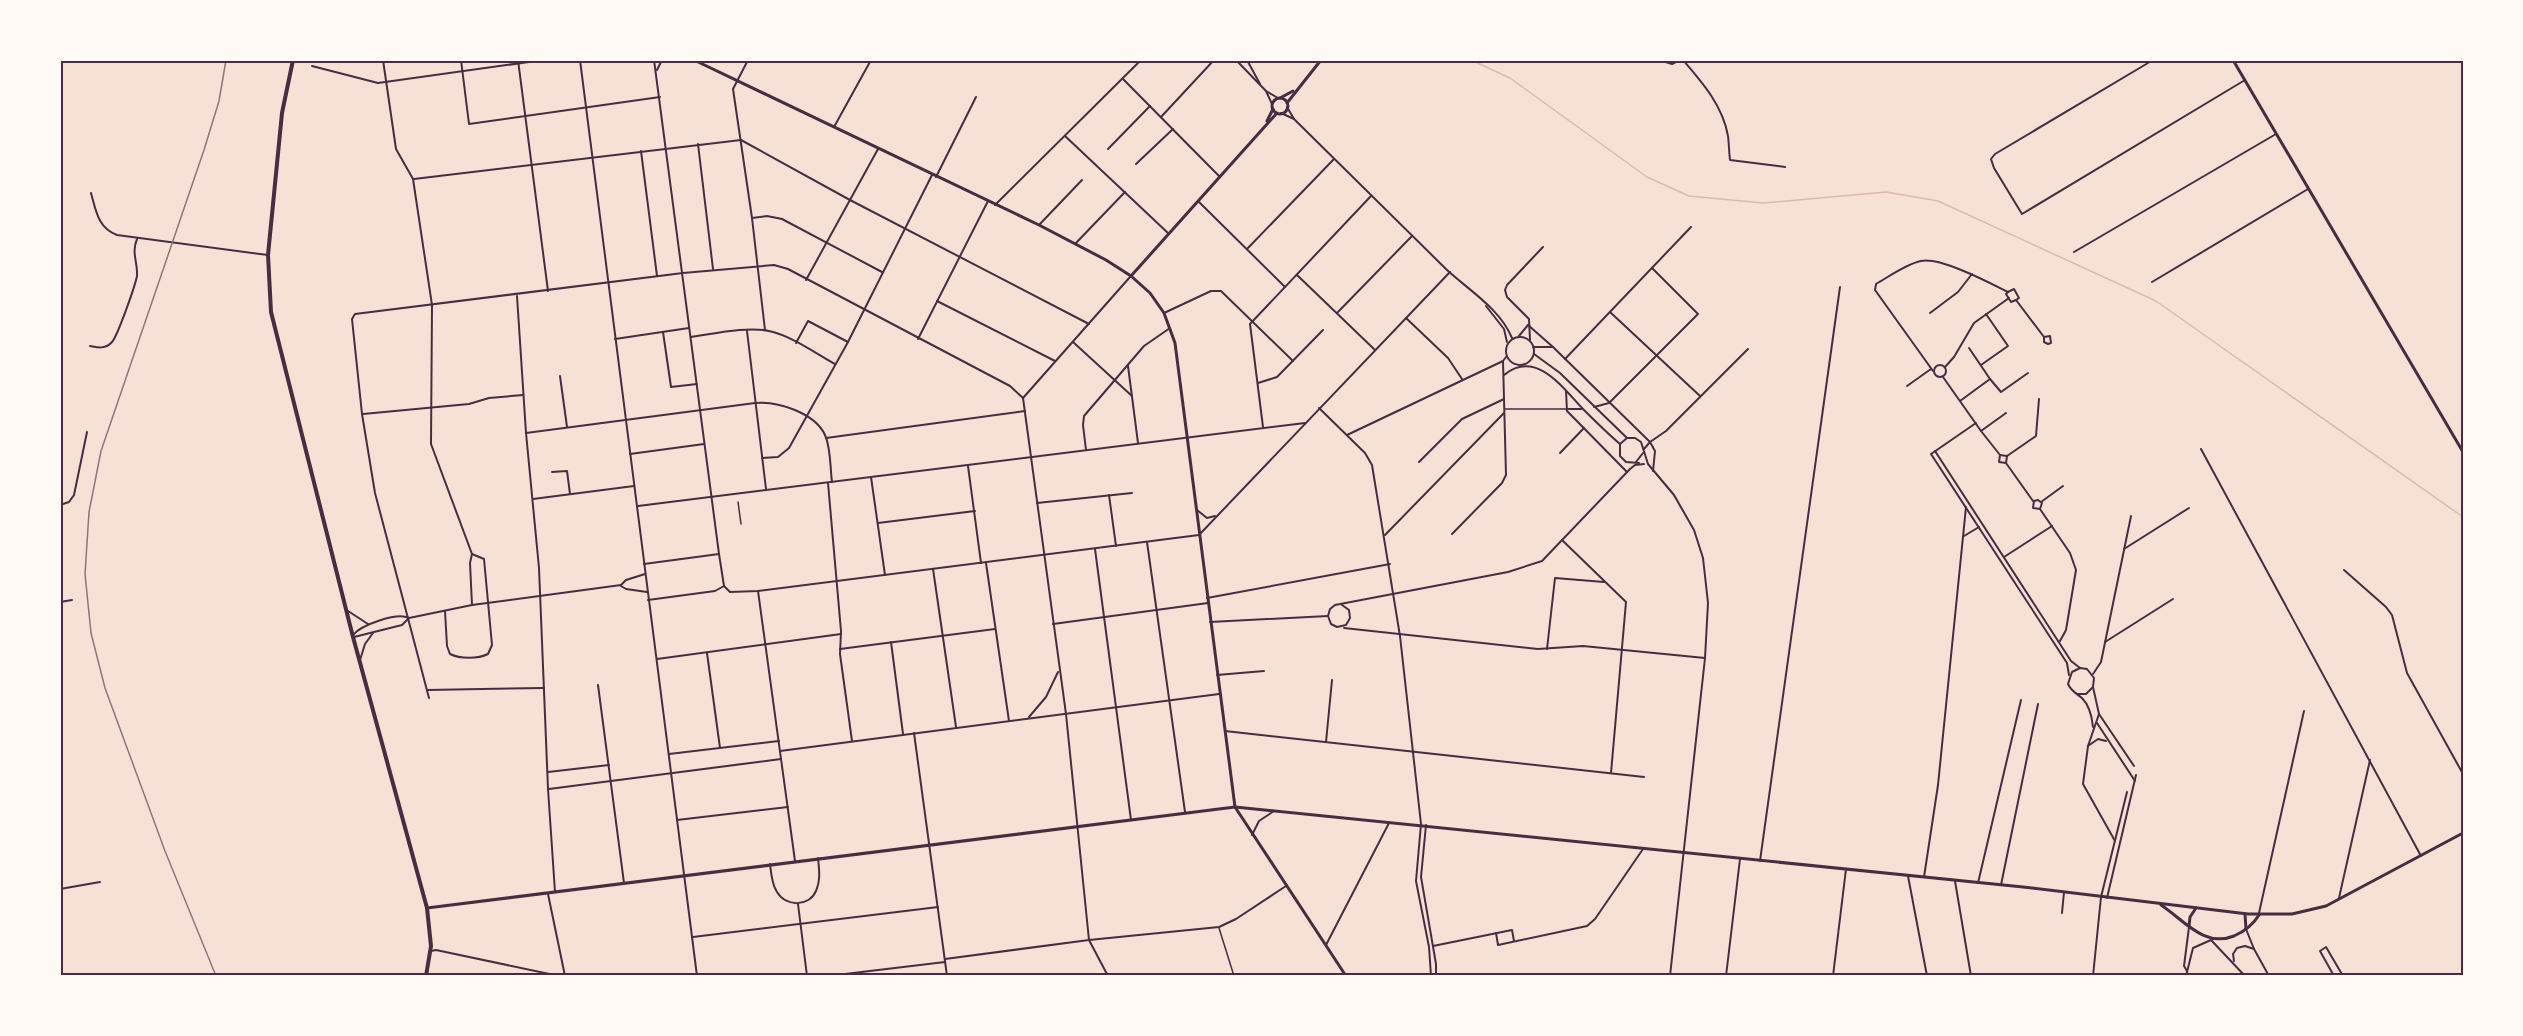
<svg xmlns="http://www.w3.org/2000/svg" width="2523" height="1036" font-family="'Titillium Web',sans-serif">
  <style>
    .lines { fill: none; stroke-linecap: round; stroke-linejoin: round }
    .stream { stroke: #dcb8b0; stroke-width: 1.5 }
    .service { stroke: #4a2c40; stroke-width: 1.5 }
    .minor { stroke: #4a2c40; stroke-width: 2 }
    .tertiary { stroke: #4a2c40; stroke-width: 3 }
    .primary { stroke: #4a2c40; stroke-width: 4 }
    .rail { stroke: #8f747c; stroke-width: 1.5 }
    .neatline { fill: none; stroke: #4a2c40; stroke-width: 2 }
  </style>
  <rect width="100%" height="100%" fill="#f7e1d7"/>
  <g class="lines">
    <polyline class="stream" points="1471,60 1510,78 1647,177 1689,196 1763,203 1886,192 1938,201 2156,301 2463,517"/>
    <g class="service">
      <polyline points="1505,409 1566,409"/>
      <polyline points="738,502 741,524"/>
      <polyline points="1219,928 1234,976"/>
    </g>
    <g class="minor">
      <polyline points="383,60 396,149 413,179 432,305 431,444 472,554 470,563 472,605"/>
      <polyline points="461,60 469,124 660,97"/>
      <polyline points="518,60 548,291"/>
      <polyline points="580,60 697,976"/>
      <polyline points="654,60 719,554 724,586 730,592 758,591 1199,535 1450,272"/>
      <polyline points="748,60 733,89 752,218 765,330"/>
      <polyline points="1236,60 1266,91 1278,98"/>
      <polyline points="1247,60 1260,84"/>
      <polyline points="1659,60 1672,64 1680,60"/>
      <path d="M 1683,60 C 1702,82 1723,106 1728,136 C 1729,144 1729,152 1730,160 L 1785,167"/>
      <polyline points="2153,60 1995,154 1991,159 1994,168 2022,214 2245,80"/>
      <polyline points="312,66 378,83 543,60"/>
      <polyline points="657,70 662,60"/>
      <polyline points="1123,79 1220,177"/>
      <polyline points="1266,91 1272,104"/>
      <path d="M 1287,107 L 1294,119 C 1345,170 1396,220 1447,270 C 1470,291 1500,309 1512,338"/>
      <polyline points="1281,113 1294,119"/>
      <polyline points="1161,117 1214,60"/>
      <polyline points="834,127 871,60"/>
      <polyline points="1065,136 1168,233"/>
      <polyline points="741,140 850,200 1089,324"/>
      <polyline points="698,144 713,269"/>
      <polyline points="1108,149 1150,106"/>
      <polyline points="641,151 657,276"/>
      <polyline points="1136,164 1173,129"/>
      <polyline points="936,177 976,97"/>
      <polyline points="414,179 741,140"/>
      <path d="M 91,193 C 96,211 98,228 117,235 L 268,255"/>
      <polyline points="1198,201 1285,287"/>
      <polyline points="995,205 1141,60"/>
      <polyline points="752,218 767,216 782,219 882,272"/>
      <polyline points="1039,225 1082,180"/>
      <polyline points="1075,244 1125,192"/>
      <polyline points="1247,249 1334,159"/>
      <polyline points="2074,252 2276,134"/>
      <polyline points="1297,275 1375,350"/>
      <polyline points="806,280 878,149"/>
      <polyline points="2152,282 2308,189"/>
      <polyline points="2008,292 2014,289 2019,298 2016,300 2044,337 2044,342 2048,344 2051,343 2050,336 2044,337"/>
      <polyline points="2008,292 2006,294 2011,302 2016,300"/>
      <polyline points="517,296 526,433 539,568 548,789 555,892"/>
      <polyline points="937,301 1055,361"/>
      <polyline points="1486,306 1504,329 1507,342"/>
      <polyline points="1610,312 1700,396"/>
      <polyline points="1164,313 1211,291 1221,291 1293,361"/>
      <polyline points="1337,313 1412,236"/>
      <polyline points="1930,313 1958,292 1972,274"/>
      <polyline points="1406,318 1448,358 1462,379"/>
      <polyline points="1528,325 1553,347"/>
      <polyline points="747,331 766,489"/>
      <polyline points="663,332 671,387 697,384"/>
      <polyline points="1519,336 1528,325"/>
      <circle cx="1520" cy="351" r="14"/>
      <path d="M 691,337 C 713,334 747,326 769,331 C 792,336 815,353 835,364"/>
      <polyline points="615,339 689,328"/>
      <polyline points="918,339 988,201"/>
      <polyline points="1530,340 1529,319 1507,297 1505,290 1507,285 1543,247"/>
      <polyline points="1073,342 1132,396"/>
      <polyline points="796,343 808,321 848,342"/>
      <path d="M 90,346 C 98,348 106,349 112,342 C 118,335 135,286 137,276 C 138,262 131,253 137,239"/>
      <polyline points="1533,347 1553,347 1650,442 1644,449"/>
      <polyline points="1534,354 1560,373 1627,438 1635,438 1641,442 1648,464 1674,495 1694,530 1703,558 1708,603 1705,658 1670,976"/>
      <polyline points="1565,359 1691,227"/>
      <circle cx="1940" cy="371" r="6"/>
      <polyline points="1981,365 2008,346 1986,314"/>
      <polyline points="1128,366 1138,443"/>
      <polyline points="1945,367 1954,357 1974,323 2009,298"/>
      <path d="M 1933,371 L 1875,290 L 1876,284 C 1890,276 1906,264 1921,261 C 1941,257 1990,283 2008,292"/>
      <path d="M 1504,375 C 1536,349 1562,387 1583,409 C 1595,421 1607,433 1620,444"/>
      <polyline points="560,376 567,427"/>
      <polyline points="1943,377 1981,431 2006,413"/>
      <polyline points="1990,379 2001,392 2028,373"/>
      <polyline points="1258,383 1277,377 1323,330"/>
      <polyline points="1907,386 1931,369"/>
      <polyline points="1566,391 1567,411 1627,472"/>
      <polyline points="1023,398 1066,714 1089,940 1108,976"/>
      <polyline points="1023,398 1130,277"/>
      <polyline points="1960,401 1990,379 1969,348"/>
      <polyline points="1594,407 1609,403 1698,314 1652,268"/>
      <polyline points="1319,408 1365,453 1372,465 1400,636 1421,824 1416,881 1429,947 1431,976"/>
      <polyline points="1567,409 1582,409"/>
      <polyline points="363,414 469,404 489,398 523,395"/>
      <polyline points="1976,423 1931,454 2067,663 2069,675"/>
      <polyline points="1263,427 1250,324 1371,196"/>
      <polyline points="1981,431 2000,455"/>
      <path d="M 526,433 L 755,403 C 778,401 815,413 825,435 C 831,448 830,467 832,482"/>
      <polyline points="1347,435 1503,361"/>
      <polyline points="826,438 1025,411"/>
      <polyline points="1627,438 1620,444 1620,456 1626,462 1639,463"/>
      <polyline points="2201,449 2421,856"/>
      <polyline points="1086,450 1083,425 1084,416 1144,346 1170,328"/>
      <polyline points="1935,451 2071,661 2080,668"/>
      <polyline points="1560,453 1584,428"/>
      <polyline points="630,454 704,444"/>
      <polyline points="2007,456 2036,436 2039,399"/>
      <polyline points="762,458 778,457 789,448 848,342 932,175"/>
      <polyline points="1419,462 1462,419 1504,399"/>
      <polyline points="1636,462 1643,453"/>
      <polyline points="2006,463 1999,462 2000,455 2007,456 2006,463 2033,501"/>
      <polyline points="968,466 981,563"/>
      <polyline points="1653,471 1655,451 1650,442 1666,431 1748,349"/>
      <polyline points="552,472 567,471 570,494"/>
      <polyline points="871,477 885,575"/>
      <polyline points="828,483 841,631 840,654 852,741"/>
      <polyline points="1109,495 1116,546"/>
      <polyline points="533,499 634,486"/>
      <polyline points="2041,502 2063,486"/>
      <polyline points="1037,503 1132,493"/>
      <polyline points="60,505 69,502 74,495 87,432"/>
      <polyline points="638,506 1305,423"/>
      <polyline points="2040,509 2033,508 2034,501 2038,500 2042,503 2040,509 2070,553 2076,570 2066,630 2060,641"/>
      <polyline points="1197,510 1207,518 1215,516"/>
      <polyline points="878,523 975,511"/>
      <polyline points="1452,534 1502,483 1506,475 1503,361 1506,357"/>
      <polyline points="1385,535 1504,413"/>
      <polyline points="1964,536 1979,527"/>
      <polyline points="1562,540 1626,602 1611,773"/>
      <polyline points="1147,542 1185,812"/>
      <polyline points="1095,549 1131,820"/>
      <polyline points="2124,549 2189,508"/>
      <polyline points="2004,557 2052,526"/>
      <polyline points="986,563 1009,721"/>
      <polyline points="644,564 719,554"/>
      <polyline points="933,569 956,727"/>
      <polyline points="2344,570 2386,607 2392,615 2407,673 2463,774"/>
      <polyline points="621,585 626,580 645,574"/>
      <polyline points="621,586 626,589 647,592"/>
      <polyline points="758,591 795,861"/>
      <polyline points="1207,598 1390,564"/>
      <polyline points="648,600 715,591 724,586"/>
      <polyline points="60,602 72,600"/>
      <polyline points="1342,605 1349,610 1350,618 1346,625 1337,627 1331,624 1328,616 1330,609 1335,605 1508,572 1542,561 1630,469 1635,465 1644,464"/>
      <polyline points="348,611 368,624"/>
      <path d="M 445,611 L 447,646 L 450,654 C 460,659 478,659 488,654 L 492,645 L 484,559 L 472,554"/>
      <polyline points="1210,622 1328,616"/>
      <polyline points="1053,624 1208,603"/>
      <polyline points="1344,628 1538,649 1583,646 1705,658"/>
      <path d="M 353,635 C 361,625 397,612 409,618 L 472,605 L 621,585"/>
      <polyline points="354,637 402,625 409,618"/>
      <polyline points="891,642 903,734"/>
      <polyline points="2105,642 2173,599"/>
      <polyline points="840,649 995,629"/>
      <polyline points="1547,649 1555,578 1604,582"/>
      <polyline points="707,653 720,748"/>
      <polyline points="657,659 841,634"/>
      <polyline points="360,660 365,644 373,633"/>
      <polyline points="2093,674 2101,662 2131,516"/>
      <polyline points="1217,675 1264,671"/>
      <polyline points="598,685 624,883"/>
      <polyline points="2093,687 2099,714 2088,746 2083,784 2115,841"/>
      <polyline points="427,690 544,688"/>
      <path d="M 2077,694 L 2086,694 L 2093,687 L 2094,678 L 2087,669 L 2080,668 L 2072,672 L 2068,684 C 2071,691 2076,693 2082,698 C 2090,706 2092,717 2093,727"/>
      <polyline points="429,698 375,493 362,414 352,319 355,314 683,273 774,265 788,269 1010,386 1023,398"/>
      <polyline points="2099,714 2134,766"/>
      <polyline points="1029,717 1046,697 1058,672"/>
      <polyline points="2097,723 2135,781"/>
      <polyline points="1225,731 1644,777"/>
      <polyline points="914,733 947,976"/>
      <polyline points="1326,742 1332,680"/>
      <polyline points="2088,746 2098,739 2106,741"/>
      <polyline points="780,751 1219,694"/>
      <polyline points="669,754 779,741"/>
      <polyline points="548,772 609,765"/>
      <polyline points="549,789 781,759"/>
      <polyline points="677,820 788,807"/>
      <polyline points="1426,825 1421,877 1436,964 1436,976"/>
      <polyline points="1252,835 1259,821 1274,811"/>
      <polyline points="1760,861 1840,287"/>
      <path d="M 770,864 C 771,873 772,885 777,892 C 786,907 809,907 816,891 C 821,880 819,869 818,858"/>
      <polyline points="1908,876 1927,976"/>
      <polyline points="1924,877 1938,785 1966,507"/>
      <polyline points="1955,881 1971,976"/>
      <polyline points="1978,883 2021,700"/>
      <polyline points="2001,885 2038,704"/>
      <polyline points="60,889 100,882"/>
      <polyline points="548,894 565,976"/>
      <polyline points="2107,898 2136,775"/>
      <polyline points="2339,898 2370,760"/>
      <polyline points="798,904 807,976"/>
      <polyline points="2062,913 2064,892"/>
      <polyline points="2259,913 2304,711"/>
      <polyline points="2246,929 2254,949 2269,976"/>
      <polyline points="1496,933 1498,945 1587,926 1595,919 1643,849"/>
      <polyline points="693,937 938,907"/>
      <polyline points="1326,945 1389,823"/>
      <polyline points="1433,946 1512,930 1514,941"/>
      <polyline points="431,951 436,950 559,976"/>
      <polyline points="945,959 1089,940 1219,927 1236,919 1286,886"/>
      <polyline points="2234,961 2233,954 2237,948 2245,946 2254,949"/>
      <polyline points="2187,971 2184,966 2189,927"/>
      <polyline points="828,976 945,962"/>
      <polyline points="1726,976 1740,859"/>
      <polyline points="1767,976 1768,974"/>
      <polyline points="1833,976 1846,869"/>
      <polyline points="2093,976 2101,897 2127,792"/>
      <polyline points="2186,976 2193,948 2211,940 2245,976"/>
      <polyline points="2334,976 2320,951 2326,947 2343,976"/>
    </g>
    <g class="tertiary">
      <polyline points="694,60 1039,225 1106,260 1131,276 1150,293 1164,313 1175,343 1235,807 1346,976"/>
      <polyline points="2233,60 2463,452"/>
      <polyline points="1280,98 1293,91"/>
      <circle cx="1280" cy="106" r="8"/>
      <polyline points="1287,103 1321,60"/>
      <polyline points="1267,121 1273,109"/>
      <polyline points="1131,276 1277,113"/>
      <path d="M 2161,905 C 2184,920 2204,948 2234,936 C 2245,931 2253,925 2259,915"/>
      <polyline points="427,908 1235,807 2023,887 2248,914 2292,914 2326,906 2463,833"/>
      <polyline points="2245,914 2246,929"/>
      <polyline points="2189,926 2190,917 2196,908"/>
    </g>
    <polyline class="primary" points="293,60 282,113 268,255 271,312 353,637 427,908 431,946 426,976"/>
    <polyline class="rail" points="216,976 165,851 105,688 91,633 85,574 89,512 101,451 204,150 219,101 226,60"/>
  </g>
  <rect width="2523" height="1036" fill="none" stroke="#fffaf5" stroke-width="123"/>
  <rect x="62" y="62" width="2400" height="912" class="neatline"/>
</svg>
